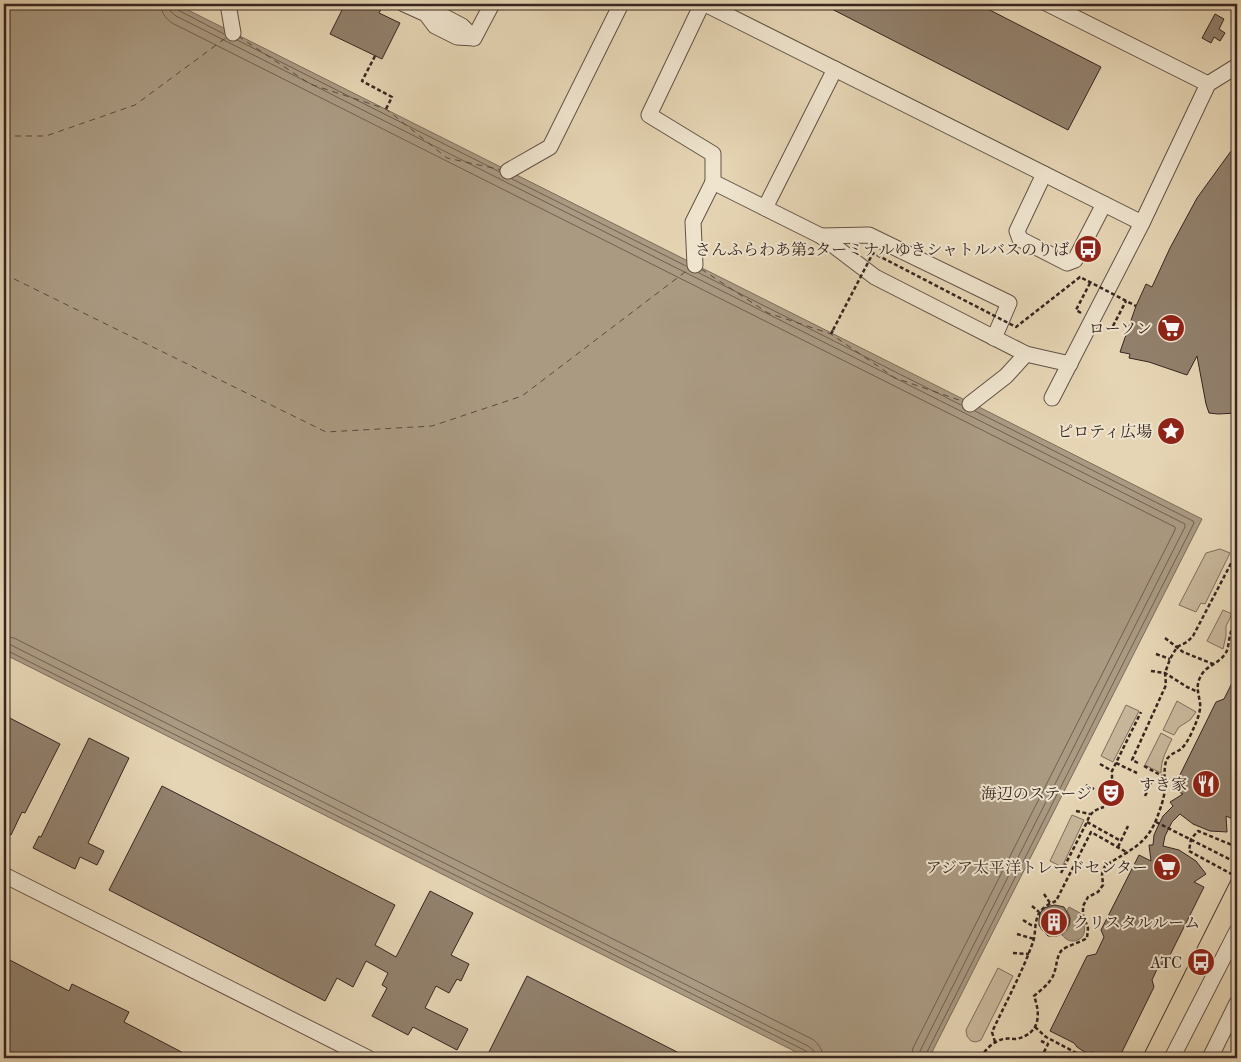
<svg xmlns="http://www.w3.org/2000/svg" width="1241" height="1062" font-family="'IM FELL French Canon','Noto Serif JP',serif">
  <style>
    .green { fill: #c8b79b; stroke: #7f6e5e }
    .water { fill: #aa9a82; stroke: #7c6c5b }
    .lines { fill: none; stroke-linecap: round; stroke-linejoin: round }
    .shore { stroke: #706052; stroke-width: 1 }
    .ferry { stroke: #59493e; stroke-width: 1; stroke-dasharray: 6 5; stroke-linecap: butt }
    .building { fill: #92816d; stroke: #362621 }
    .minor-casing { stroke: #625246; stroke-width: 17 }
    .path { stroke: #362621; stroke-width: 2.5; stroke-dasharray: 4 2.5; stroke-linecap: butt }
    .minor { stroke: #efe4ce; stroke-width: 15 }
    .tram { stroke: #362621; stroke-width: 1 }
    .path-bridge { stroke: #362621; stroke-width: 2.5; stroke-dasharray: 4 2.5; stroke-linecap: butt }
    .labels { text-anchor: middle; stroke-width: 4; stroke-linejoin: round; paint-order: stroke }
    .poi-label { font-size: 16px; fill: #362621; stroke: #efe4ce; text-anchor: end }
  </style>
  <rect width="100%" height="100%" fill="#e6d5b4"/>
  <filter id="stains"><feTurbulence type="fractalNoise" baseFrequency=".004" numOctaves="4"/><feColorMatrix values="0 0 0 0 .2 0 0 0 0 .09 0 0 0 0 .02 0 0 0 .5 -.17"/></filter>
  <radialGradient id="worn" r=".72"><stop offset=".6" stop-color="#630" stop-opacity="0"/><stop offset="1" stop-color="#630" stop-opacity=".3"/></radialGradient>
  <g class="green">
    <polygon points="1220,549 1230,553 1205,604 1201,603 1196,612 1179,605 1206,553"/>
    <polygon points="1223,610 1232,614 1226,626 1226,636 1223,649 1207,641"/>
    <polygon points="1177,701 1196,712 1190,720 1179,727 1174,735 1163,730"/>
    <polygon points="1126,705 1139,711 1113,762 1101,756"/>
    <path d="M 1161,733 L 1172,739 C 1166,751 1161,760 1161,773 L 1145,765 Z"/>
    <polygon points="1072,815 1084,820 1062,867 1050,861"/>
    <polygon points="998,968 1013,976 981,1040 976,1042 971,1041 967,1036 966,1030"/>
  </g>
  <g class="water">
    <polygon points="4,4 176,4 1202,519 929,1058 808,1058 4,654"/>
    <path d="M 1069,907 L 1080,913 C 1082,919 1086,927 1084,933 C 1083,939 1074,943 1068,940 C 1066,939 1064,937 1062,935 C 1071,929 1073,920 1067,910 Z"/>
  </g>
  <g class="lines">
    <g class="shore">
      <path d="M 161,4 C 161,12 165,18 172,23 L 1175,527 L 1175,530 L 913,1048 L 911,1058"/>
      <polyline points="169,4 170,11 176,16 1185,524 1185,527 920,1051 919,1058"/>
      <polyline points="175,4 175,8 178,10 224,34"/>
      <polyline points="237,40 500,172"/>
      <polyline points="512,179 686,266"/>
      <polyline points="699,273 961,405"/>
      <path d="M 4,636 L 14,638 L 812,1039 C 819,1044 823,1050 823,1058"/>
      <polyline points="4,644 11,645 808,1046 814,1051 815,1058"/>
      <polyline points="4,650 8,651 806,1051 808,1054 809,1058"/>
      <polyline points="925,1058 926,1054 1194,523 1193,521 975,411"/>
    </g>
    <g class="ferry">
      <polyline points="238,36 310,84 386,109 447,158 502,170"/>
      <polyline points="4,136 46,136 135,105 227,37"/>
      <polyline points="701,269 768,313 831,334 895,378 962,401"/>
      <polyline points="4,274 326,432 432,426 522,396 689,269"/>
    </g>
  </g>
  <g class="building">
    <polygon points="345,4 384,4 379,13 400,23 382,59 330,34"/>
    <polygon points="822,4 978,4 1101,67 1068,130"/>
    <polygon points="1215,14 1224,19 1219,29 1225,33 1220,41 1214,37 1211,43 1202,38"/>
    <polygon points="1237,143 1237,413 1218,414 1209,413 1206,404 1197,356 1187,375 1149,362 1129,358 1130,354 1120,352 1136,306 1146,284 1152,287 1170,248 1197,198 1226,158"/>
    <polygon points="1237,673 1237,821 1226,816 1227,832 1210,831 1193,824 1180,814 1172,822 1165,836 1163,846 1179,850 1196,861 1206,874 1194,882 1204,887 1166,963 1159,965 1152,980 1154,987 1119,1058 1106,1058 1093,1052 1088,1053 1083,1051 1077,1047 1074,1043 1050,1031 1087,956 1096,954 1104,937 1101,930 1139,855 1151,861 1149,845 1153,845 1154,835 1158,826 1163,816 1173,806 1170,802 1183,794 1173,789 1216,702 1224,699"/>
    <polygon points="4,715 60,744 25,813 22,812 11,835 4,831"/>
    <polygon points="89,738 129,758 88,843 104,851 97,865 80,857 75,869 33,848 39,836 41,837"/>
    <polygon points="162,786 395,905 375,945 396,957 430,891 473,913 451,955 469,964 461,981 457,979 449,993 436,986 425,1008 468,1029 457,1050 413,1027 408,1035 372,1016 387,988 382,985 388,973 366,961 353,987 337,978 325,1001 109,890"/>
    <polygon points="1055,905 1064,907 1068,914 1070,919 1069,925 1066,930 1062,934 1057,936 1048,936 1042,930 1039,925 1039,919 1040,913 1044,908 1050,906"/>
    <polygon points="4,957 69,991 72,984 129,1012 124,1022 193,1058 40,1058 32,1055 31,1058 4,1058"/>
    <polygon points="527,976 689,1058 486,1058"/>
  </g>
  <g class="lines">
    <g class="minor-casing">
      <g id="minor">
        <polyline points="228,4 233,33"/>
        <polyline points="404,4 426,14 441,15 462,26 474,38 457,37 435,26 426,14"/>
        <polyline points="702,4 649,115 713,154 713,182 765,208"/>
        <polyline points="705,4 1142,223"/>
        <polyline points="1048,4 1208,84"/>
        <polyline points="474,38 492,4"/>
        <polyline points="835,69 765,208 821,236 875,277 1026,354"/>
        <polyline points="508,171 550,147 621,4"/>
        <polyline points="1044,174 1017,231 1020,239 1067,263 1075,260 1104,204"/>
        <polyline points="821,236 869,235 1009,303 994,338"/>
        <polyline points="695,265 693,222 713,182"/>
        <polyline points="1052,398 1142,223 1208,84 1237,66"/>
        <polyline points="970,404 1006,376 1026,354 1070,364"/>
        <polyline points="4,875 368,1058"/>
        <polyline points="1172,1058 1237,931"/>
        <polyline points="1210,1058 1237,1003"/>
      </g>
    </g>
    <g class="path">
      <polyline points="375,56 362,81 392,97 386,109"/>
      <polyline points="1081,313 1076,310 1090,283"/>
      <polyline points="1113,326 1126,301"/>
      <polyline points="831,334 833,330"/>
      <polyline points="1234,525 1237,527"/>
      <polyline points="1165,638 1183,652 1213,664"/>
      <polyline points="1156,654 1170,659"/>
      <polyline points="1151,671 1165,673 1187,687 1198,692"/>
      <polyline points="1116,763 1137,773"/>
      <polyline points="1138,763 1132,760 1166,685 1165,673 1170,659 1177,647 1187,642 1193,636 1236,554 1237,555"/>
      <polyline points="1100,764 1112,771"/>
      <polyline points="1144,766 1164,777"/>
      <polyline points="1086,785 1094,789"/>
      <polyline points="1114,785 1112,778 1112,771 1141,712"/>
      <polyline points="1145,796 1151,783"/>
      <polyline points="1076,811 1090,814"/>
      <polyline points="1087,822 1121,841"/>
      <polyline points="1156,822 1237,863"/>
      <polyline points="1118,847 1128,826"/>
      <polyline points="1237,847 1198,831 1191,839 1189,851 1237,877"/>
      <path d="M 1061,873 L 1087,822 C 1090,813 1094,810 1104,807"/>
      <polyline points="1044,894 1050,903"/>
      <polyline points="1032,906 1039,912"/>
      <polyline points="1023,920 1031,925 1036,925"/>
      <polyline points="1017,934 1034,939"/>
      <polyline points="1013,953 1029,954"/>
      <polyline points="1035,1027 1046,1037 1086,1058"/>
      <path d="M 995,1042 L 992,1032 C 1006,1002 1022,973 1033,942 C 1036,934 1034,920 1040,912 C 1043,907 1051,903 1056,901 L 1091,832 L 1128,853"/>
      <path d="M 981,1058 C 984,1050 995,1040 1004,1039 C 1008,1038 1012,1039 1016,1039 C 1040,1034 1041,1015 1034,996 C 1041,990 1049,984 1053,976 C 1057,968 1056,956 1062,950 C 1067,946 1081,942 1087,938 L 1088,928 L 1083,915 L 1083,906 L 1088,897 L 1098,892 L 1103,885 L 1102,874 L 1105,866 C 1129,850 1148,845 1158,815 C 1161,807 1164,798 1165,789 C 1165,781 1163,767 1167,759 C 1171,753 1178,752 1182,748 C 1188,742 1192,732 1195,725 C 1198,718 1201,710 1200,703 C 1199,695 1196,688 1199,680 C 1204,665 1218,665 1225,654 C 1229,649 1228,642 1230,636 C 1231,630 1234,624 1237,619"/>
      <polyline points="1041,1058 1048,1044 1041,1041"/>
    </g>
    <use href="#minor" class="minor"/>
    <polyline class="tram" points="1142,1058 1237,868"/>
    <polyline class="path-bridge" points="833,330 873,253 1016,327 1080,277 1136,306"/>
  </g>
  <defs>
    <g id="bus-disc" transform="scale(1.4375)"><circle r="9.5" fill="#8f2418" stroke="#efe4ce"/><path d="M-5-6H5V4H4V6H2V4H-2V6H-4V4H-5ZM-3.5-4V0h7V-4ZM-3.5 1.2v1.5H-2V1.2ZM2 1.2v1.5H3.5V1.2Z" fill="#fff"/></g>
    <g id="supermarket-disc" transform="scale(1.4375)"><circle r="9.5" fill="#8f2418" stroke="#efe4ce"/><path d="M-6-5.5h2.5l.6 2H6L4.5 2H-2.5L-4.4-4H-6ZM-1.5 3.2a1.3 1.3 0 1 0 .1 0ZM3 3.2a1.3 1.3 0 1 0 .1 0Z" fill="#fff"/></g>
    <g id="sight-disc" transform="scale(1.4375)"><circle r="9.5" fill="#8f2418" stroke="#efe4ce"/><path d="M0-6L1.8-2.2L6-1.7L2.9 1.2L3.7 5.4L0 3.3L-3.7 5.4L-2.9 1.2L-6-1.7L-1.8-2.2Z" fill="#fff"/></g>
    <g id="restaurant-disc" transform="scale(1.4375)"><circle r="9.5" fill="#8f2418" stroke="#efe4ce"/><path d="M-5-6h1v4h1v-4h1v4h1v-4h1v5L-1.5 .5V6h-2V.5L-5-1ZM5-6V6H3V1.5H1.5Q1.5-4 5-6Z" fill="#fff"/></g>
    <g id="theatre-disc" transform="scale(1.4375)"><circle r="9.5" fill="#8f2418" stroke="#efe4ce"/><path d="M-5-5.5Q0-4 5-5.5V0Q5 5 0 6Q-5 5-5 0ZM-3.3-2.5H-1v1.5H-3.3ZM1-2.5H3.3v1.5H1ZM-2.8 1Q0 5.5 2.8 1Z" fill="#fff"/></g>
    <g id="building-disc" transform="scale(1.4375)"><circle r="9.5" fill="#8f2418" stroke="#efe4ce"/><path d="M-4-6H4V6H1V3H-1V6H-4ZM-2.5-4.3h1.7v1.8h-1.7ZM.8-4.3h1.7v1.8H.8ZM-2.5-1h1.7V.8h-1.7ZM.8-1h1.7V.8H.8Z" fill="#fff"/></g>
  </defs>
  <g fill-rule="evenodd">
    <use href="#bus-disc" x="1088" y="249"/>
    <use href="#supermarket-disc" x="1171" y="328"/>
    <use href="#sight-disc" x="1171" y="431"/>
    <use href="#restaurant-disc" x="1206" y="784"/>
    <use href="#theatre-disc" x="1111" y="793"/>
    <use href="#supermarket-disc" x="1167" y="867"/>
    <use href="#building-disc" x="1054" y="922"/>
    <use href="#bus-disc" x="1201" y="962"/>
  </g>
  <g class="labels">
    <g class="poi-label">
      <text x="1069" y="255">さんふらわあ第2ターミナルゆきシャトルバスのりば</text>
      <text x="1152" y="334">ローソン</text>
      <text x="1152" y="437">ピロティ広場</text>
      <text x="1187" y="790">すき家</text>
      <text x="1092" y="799">海辺のステージ</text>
      <text x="1148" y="873">アジア太平洋トレードセンター</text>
      <text x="1073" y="928" text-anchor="start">クリスタルルーム</text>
      <text x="1182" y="968">ATC</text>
    </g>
  </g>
  <rect width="1241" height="1062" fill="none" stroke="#e6d5b4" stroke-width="20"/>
  <rect x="5" y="5" width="1231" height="1052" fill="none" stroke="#362621" stroke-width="2.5"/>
  <rect x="10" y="10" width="1221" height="1042" fill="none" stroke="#362621"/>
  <rect width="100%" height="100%" filter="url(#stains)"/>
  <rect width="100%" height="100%" fill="url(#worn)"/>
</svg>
